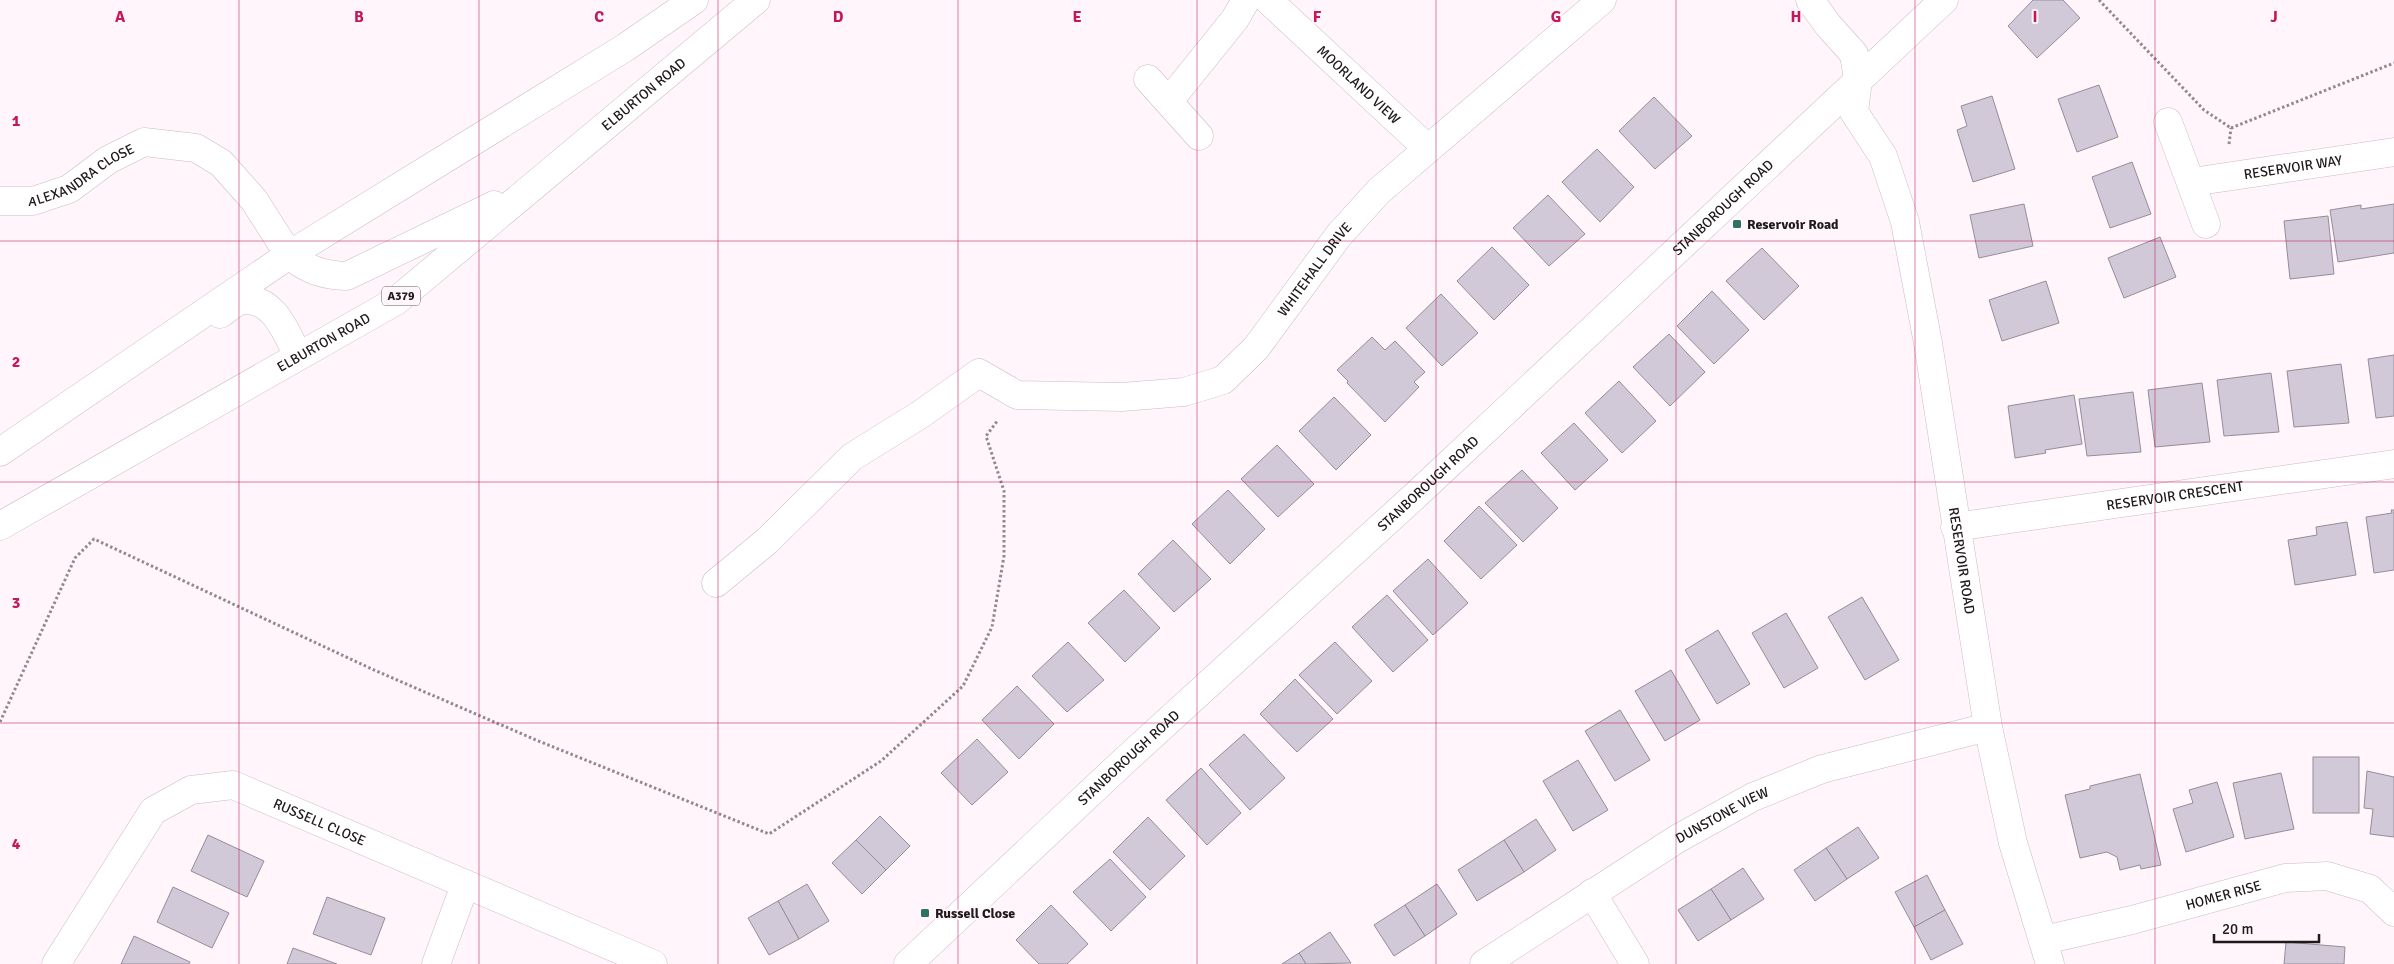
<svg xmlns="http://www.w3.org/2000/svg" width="2394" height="964" font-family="Signika,sans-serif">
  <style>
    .building { fill: #d1c9d7; stroke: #948d9a }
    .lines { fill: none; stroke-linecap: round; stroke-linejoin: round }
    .minor-casing { stroke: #cbbbc4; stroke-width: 29 }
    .major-casing { stroke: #cbbbc4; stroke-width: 29 }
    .path { stroke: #91898d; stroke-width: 3; stroke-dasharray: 2.5 2.5; stroke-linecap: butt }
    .minor { stroke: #fff; stroke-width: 28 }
    .major { stroke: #fff; stroke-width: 28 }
    .grid { fill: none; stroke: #c2185b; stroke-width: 1; stroke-opacity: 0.55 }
    .poi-dot { fill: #2e7264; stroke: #fff5fa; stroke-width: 2 }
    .labels { text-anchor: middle; stroke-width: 4; stroke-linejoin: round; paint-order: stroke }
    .shield { fill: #fff5fa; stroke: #625b5f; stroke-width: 1 }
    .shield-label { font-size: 12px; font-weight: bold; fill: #1f191c }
    .street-label { font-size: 14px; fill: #1f191c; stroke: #fff5fa }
    .poi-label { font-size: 14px; font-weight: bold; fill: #1f191c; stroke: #fff5fa; text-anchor: start }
    .grid-label { font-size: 16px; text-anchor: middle; font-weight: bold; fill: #c2185b; stroke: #fff5fa; stroke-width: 4; stroke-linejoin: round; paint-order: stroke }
  </style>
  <rect width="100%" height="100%" fill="#fff5fa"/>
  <g class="building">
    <polygon points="2033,0 2063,0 2080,18 2037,58 2008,26"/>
    <polygon points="2099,85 2118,137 2077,152 2058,99"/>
    <polygon points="1992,96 2015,169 1973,182 1957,130 1967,126 1961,106"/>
    <polygon points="1654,97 1692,136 1655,169 1619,131"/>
    <polygon points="1597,149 1634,187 1600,222 1562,182"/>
    <polygon points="2132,162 2151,214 2110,228 2092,177"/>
    <polygon points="1548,195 1585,234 1549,266 1513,228"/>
    <polygon points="2024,204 2033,246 1979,258 1970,215"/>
    <polygon points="2394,204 2394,253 2338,262 2330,210 2361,205 2361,209"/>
    <polygon points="2328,216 2334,274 2290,279 2284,221"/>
    <polygon points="2160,237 2176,277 2124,298 2108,258"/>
    <polygon points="1492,247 1529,285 1494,320 1457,281"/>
    <polygon points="1762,248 1799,286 1764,320 1726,281"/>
    <polygon points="2046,281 2059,323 2002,341 1989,300"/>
    <polygon points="1712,291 1749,330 1714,364 1677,326"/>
    <polygon points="1441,294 1478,333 1442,366 1406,328"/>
    <polygon points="1669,334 1705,372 1670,406 1633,367"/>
    <polygon points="1372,337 1385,350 1395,341 1425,372 1414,382 1419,387 1385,422 1347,383 1348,381 1337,370"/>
    <polygon points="2394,355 2394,416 2376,418 2368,359"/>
    <polygon points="2341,364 2349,423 2294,427 2287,371"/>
    <polygon points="2271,373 2279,432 2224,436 2217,380"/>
    <polygon points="1619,381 1656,421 1622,453 1585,413"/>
    <polygon points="2202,383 2210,442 2155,447 2148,390"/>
    <polygon points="2133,392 2141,452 2087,456 2079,399"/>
    <polygon points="2074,395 2082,444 2045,450 2046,453 2015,458 2008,406"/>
    <polygon points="1334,397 1371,435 1336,470 1299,431"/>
    <polygon points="1574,423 1608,460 1575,490 1541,453"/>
    <polygon points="1277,445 1314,484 1278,517 1241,479"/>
    <polygon points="1522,470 1558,508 1523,542 1485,503"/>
    <polygon points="1228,490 1265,529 1230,564 1192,524"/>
    <polygon points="1479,506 1517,545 1481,579 1444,541"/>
    <polygon points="2391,510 2394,510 2394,570 2374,573 2366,517 2392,513"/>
    <polygon points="2347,522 2356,575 2295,585 2288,540 2317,535 2316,527"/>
    <polygon points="1173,540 1211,579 1174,612 1138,574"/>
    <polygon points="1428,559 1468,603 1433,635 1393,591"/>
    <polygon points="1124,590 1160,628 1125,662 1088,623"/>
    <polygon points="1387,595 1428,640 1393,672 1352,627"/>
    <polygon points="1862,597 1899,660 1865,680 1828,617"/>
    <polygon points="1786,613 1818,668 1784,688 1752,633"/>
    <polygon points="1718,630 1750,684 1717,704 1685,650"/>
    <polygon points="1068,642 1104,680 1067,712 1032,676"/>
    <polygon points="1335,642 1372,681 1337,714 1299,675"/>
    <polygon points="1671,670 1700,720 1665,741 1635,691"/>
    <polygon points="1295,679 1333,719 1297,752 1260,714"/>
    <polygon points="1017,686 1054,724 1019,759 982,720"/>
    <polygon points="1620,710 1650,760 1615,781 1585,731"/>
    <polygon points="1244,734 1285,778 1250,810 1209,765"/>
    <polygon points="977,739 1008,772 972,805 941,773"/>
    <rect x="2313" y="757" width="46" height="56"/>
    <polygon points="1578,760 1608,810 1573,831 1543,781"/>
    <polygon points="1201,768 1241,813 1207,845 1166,800"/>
    <polygon points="2367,771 2394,777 2394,837 2370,834 2373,809 2364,808"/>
    <polygon points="2281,773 2294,829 2245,839 2233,783"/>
    <polygon points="2140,774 2161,865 2141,869 2140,865 2120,870 2117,857 2107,852 2080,858 2065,795 2090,789 2090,786"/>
    <polygon points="2217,782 2234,837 2186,852 2173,809 2193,803 2189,790"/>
    <polygon points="880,816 910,846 886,870 856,840"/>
    <polygon points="1148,817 1185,856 1150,890 1113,852"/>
    <polygon points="1536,819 1556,850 1524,872 1504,840"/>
    <polygon points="1858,827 1879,858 1847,879 1826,848"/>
    <polygon points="208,835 264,861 247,897 191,871"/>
    <polygon points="856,840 886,870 862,894 832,863"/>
    <polygon points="1504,840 1524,872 1477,901 1458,870"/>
    <polygon points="1826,848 1847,879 1815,901 1794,870"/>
    <polygon points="1110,859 1146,897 1111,931 1073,892"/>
    <polygon points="1743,868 1764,899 1731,920 1711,889"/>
    <polygon points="1927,875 1945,910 1914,927 1895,892"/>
    <polygon points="807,884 829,921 799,939 778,901"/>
    <polygon points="1437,884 1457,914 1425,936 1405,905"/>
    <polygon points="173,887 229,913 212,948 157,922"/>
    <polygon points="1711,889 1731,920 1698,941 1678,910"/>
    <polygon points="327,897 385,918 371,955 313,934"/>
    <polygon points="778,901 799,939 769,955 748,918"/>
    <polygon points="1051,905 1088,944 1067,964 1039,964 1016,940"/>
    <polygon points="1405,905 1425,936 1394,956 1374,925"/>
    <polygon points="1945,910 1963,944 1931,960 1914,927"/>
    <polygon points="1330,932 1351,963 1306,964 1299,953"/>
    <polygon points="134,936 190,962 189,964 121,964"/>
    <polygon points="2286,942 2345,947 2344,964 2284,964"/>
    <polygon points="293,948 337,964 287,964"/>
    <polygon points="1299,953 1306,964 1282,964"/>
  </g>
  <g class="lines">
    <g class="minor-casing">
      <g id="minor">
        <path id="s1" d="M 1268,0 L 1427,148"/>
        <path id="s2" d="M 1810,0 L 1828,25 L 1854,54 L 1858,80 L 1854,112 L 1883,156 L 1905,222 L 1928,343 L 1988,727 L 2013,843 L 2050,964"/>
        <polyline points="1148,79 1199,136"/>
        <polyline points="1169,101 1235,19 1246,0"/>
        <polyline points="2168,122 2206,224"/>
        <path id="s3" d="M 2192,182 L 2394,152"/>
        <path id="s4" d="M 0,201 L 33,201 L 69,189 L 108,160 L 144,142 L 196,148 L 221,163 L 254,200 L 289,255"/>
        <path id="s5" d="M 1955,527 L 2394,464"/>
        <path id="s6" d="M 716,583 L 767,541 L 852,457 L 921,414 L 979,373 L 1017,395 L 1122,397 L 1184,392 L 1223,380 L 1256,348 L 1339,235 L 1379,191 L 1602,0"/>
        <polyline points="1592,893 1635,964"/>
        <path id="s7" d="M 2044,940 L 2132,920 L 2285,878 L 2327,876 L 2370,889 L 2394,912"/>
        <path id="s8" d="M 56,964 L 153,811 L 191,790 L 233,785 L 653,964"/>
        <polyline points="436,964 465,885"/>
        <path id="s9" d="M 908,964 L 1122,763 L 1418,493 L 1944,0"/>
        <path id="s10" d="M 1484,964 L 1677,839 L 1753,797 L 1822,769 L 1988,727"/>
      </g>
    </g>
    <g class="major-casing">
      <g id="major">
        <path d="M 289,255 C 308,270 322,275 347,276 L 494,205"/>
        <path d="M 220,314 C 226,310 234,303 240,301 C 273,294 287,334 298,356"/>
        <polyline points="0,452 289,255 626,47 694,0"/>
        <path id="s11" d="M 0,526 L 396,301 L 756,0"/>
      </g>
    </g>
    <g class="path">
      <polyline points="2099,0 2204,110 2231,128"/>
      <polyline points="2231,128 2394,63"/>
      <polyline points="2229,144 2231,128"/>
      <polyline points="0,722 75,558 94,539 374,670 536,740 769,834 881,761 963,686 992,627 1004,556 1004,491 986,436 998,420"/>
    </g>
    <use href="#minor" class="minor"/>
    <use href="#major" class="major"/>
  </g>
  <path class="grid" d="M 239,0 L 239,964M 479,0 L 479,964M 718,0 L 718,964M 958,0 L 958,964M 1197,0 L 1197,964M 1436,0 L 1436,964M 1676,0 L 1676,964M 1915,0 L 1915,964M 2155,0 L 2155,964M 0,241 L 2394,241M 0,482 L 2394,482M 0,723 L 2394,723"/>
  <g class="poi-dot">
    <rect x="1732" y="219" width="10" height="10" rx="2.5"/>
    <rect x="920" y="908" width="10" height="10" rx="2.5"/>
  </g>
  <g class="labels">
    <rect class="shield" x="382" y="286.5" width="38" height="19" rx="4"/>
    <g class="shield-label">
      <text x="401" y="300">A379</text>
    </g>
    <g class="street-label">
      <text dy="5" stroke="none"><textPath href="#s1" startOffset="124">MOORLAND VIEW</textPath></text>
      <text dy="5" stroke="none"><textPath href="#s11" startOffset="778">ELBURTON ROAD</textPath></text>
      <text dy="5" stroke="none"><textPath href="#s3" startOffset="102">RESERVOIR WAY</textPath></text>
      <text dy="5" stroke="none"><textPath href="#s4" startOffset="88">ALEXANDRA CLOSE</textPath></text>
      <text dy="5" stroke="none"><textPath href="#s9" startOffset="1112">STANBOROUGH ROAD</textPath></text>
      <text dy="5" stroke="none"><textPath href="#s6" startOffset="734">WHITEHALL DRIVE</textPath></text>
      <text dy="5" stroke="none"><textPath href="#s11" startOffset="372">ELBURTON ROAD</textPath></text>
      <text dy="5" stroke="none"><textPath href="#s9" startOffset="708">STANBOROUGH ROAD</textPath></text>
      <text dy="5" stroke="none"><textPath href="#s5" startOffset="222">RESERVOIR CRESCENT</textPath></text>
      <text dy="5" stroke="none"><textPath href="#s2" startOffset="594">RESERVOIR ROAD</textPath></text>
      <text dy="5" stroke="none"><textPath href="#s9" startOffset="302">STANBOROUGH ROAD</textPath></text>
      <text dy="5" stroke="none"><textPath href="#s10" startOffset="281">DUNSTONE VIEW</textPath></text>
      <text dy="5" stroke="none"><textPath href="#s8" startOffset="361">RUSSELL CLOSE</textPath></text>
      <text dy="5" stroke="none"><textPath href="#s7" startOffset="185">HOMER RISE</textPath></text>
    </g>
    <g class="poi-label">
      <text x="1747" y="229">Reservoir Road</text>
      <text x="935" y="918">Russell Close</text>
    </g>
  </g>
  <g class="grid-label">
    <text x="120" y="22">A</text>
    <text x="359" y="22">B</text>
    <text x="599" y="22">C</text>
    <text x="838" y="22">D</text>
    <text x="1077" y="22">E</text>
    <text x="1317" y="22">F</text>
    <text x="1556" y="22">G</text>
    <text x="1796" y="22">H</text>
    <text x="2035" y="22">I</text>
    <text x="2274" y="22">J</text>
    <text x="16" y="126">1</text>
    <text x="16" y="367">2</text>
    <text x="16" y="608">3</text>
    <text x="16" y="849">4</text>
  </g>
  <path d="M2214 934v8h105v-8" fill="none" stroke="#1f191c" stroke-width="2.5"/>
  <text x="2222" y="934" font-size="15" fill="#1f191c" stroke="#fff5fa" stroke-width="4" paint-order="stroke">20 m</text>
</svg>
